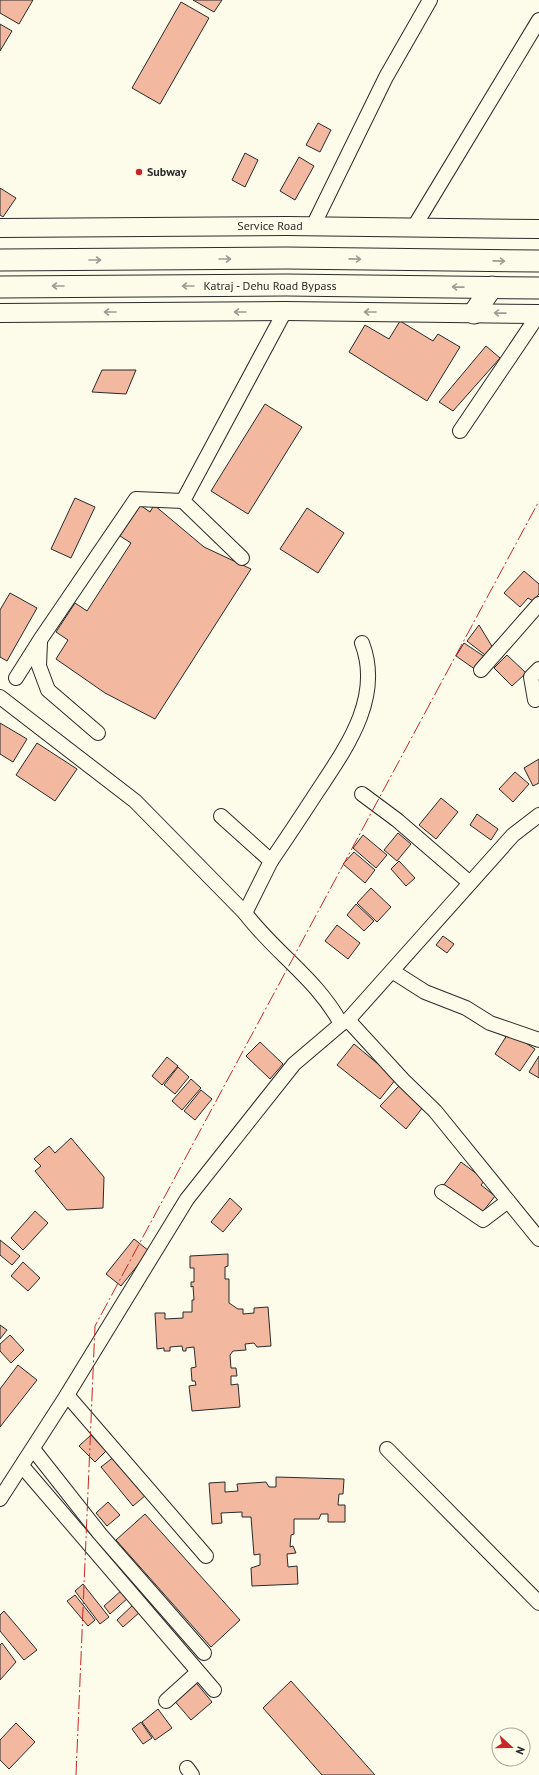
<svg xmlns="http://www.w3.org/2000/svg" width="539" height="1775" font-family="'PT Sans',sans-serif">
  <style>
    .building { fill: #f2b8a0; stroke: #2b2b2b }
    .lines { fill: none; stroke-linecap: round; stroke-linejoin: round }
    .minor-casing { stroke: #2b2b2b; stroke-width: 16 }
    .major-casing { stroke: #2b2b2b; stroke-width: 20 }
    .highway-casing { stroke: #2b2b2b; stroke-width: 23 }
    .minor { stroke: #fdfbea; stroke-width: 14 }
    .major { stroke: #fdfbea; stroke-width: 18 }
    .highway { stroke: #fdfbea; stroke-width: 21 }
    .power { stroke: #c62828; stroke-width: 1; stroke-dasharray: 14 3 2 3; stroke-linecap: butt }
    .oneway { stroke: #9e9d94 }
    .poi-dot { fill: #c62828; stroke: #fdfbea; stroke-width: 1.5 }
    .labels { text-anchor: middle; stroke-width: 3; stroke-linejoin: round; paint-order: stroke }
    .poi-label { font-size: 12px; font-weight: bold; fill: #2b2b2b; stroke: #fdfbea; text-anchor: start }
    .street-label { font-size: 12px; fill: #2b2b2b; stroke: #fdfbea }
  </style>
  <rect width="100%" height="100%" fill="#fdfbea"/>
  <g class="building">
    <polygon points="0,0 33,0 19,24 0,13"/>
    <polygon points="193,0 222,0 214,12"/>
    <polygon points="181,2 209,18 160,104 132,88"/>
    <polygon points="0,24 12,31 0,51"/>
    <polygon points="318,123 331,130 320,152 306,145"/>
    <polygon points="245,153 258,160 245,187 232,180"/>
    <polygon points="299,157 314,166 295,200 280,191"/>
    <polygon points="0,188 16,198 3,217 0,215"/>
    <polygon points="400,321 433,341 438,334 460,347 427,401 349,352 365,325 389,339"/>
    <polygon points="486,346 500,358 453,411 439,402"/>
    <polygon points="102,370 136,370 126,394 92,392"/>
    <polygon points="265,404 302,427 248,514 211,491"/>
    <polygon points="75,498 95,507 71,558 51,549"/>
    <polygon points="140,505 150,512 154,505 204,547 251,569 155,719 105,693 56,659 68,640 56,632 75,603 87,611 131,543 120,536"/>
    <polygon points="307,508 344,533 318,573 280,549"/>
    <polygon points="524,571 539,584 539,594 533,601 528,598 520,607 504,593"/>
    <polygon points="10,593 37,608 7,661 0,657 0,610"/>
    <polygon points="479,625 493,648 485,655 467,641"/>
    <polygon points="464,643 485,657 476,670 456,656"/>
    <polygon points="507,655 526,673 512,686 494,668"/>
    <polygon points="0,723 27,739 13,762 0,754"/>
    <polygon points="37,743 77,769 55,801 16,775"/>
    <polygon points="539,759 539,783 533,786 524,768"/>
    <polygon points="515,772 529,784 513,802 499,789"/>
    <polygon points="441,798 458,812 436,839 419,825"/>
    <polygon points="477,814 498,829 491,840 470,825"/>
    <polygon points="398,833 411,844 397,861 384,850"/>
    <polygon points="363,835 387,855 376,868 353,848"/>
    <polygon points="354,852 375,870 365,883 343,864"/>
    <polygon points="399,861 415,878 406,886 391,869"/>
    <polygon points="371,888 391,907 377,922 357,903"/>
    <polygon points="356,904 374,921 364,931 347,915"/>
    <polygon points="337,925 360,943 348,959 325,941"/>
    <polygon points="443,936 454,944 447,953 436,945"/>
    <polygon points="509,1032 535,1049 520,1071 495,1054"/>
    <polygon points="260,1042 283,1064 270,1079 246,1056"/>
    <polygon points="354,1044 396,1079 380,1099 337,1065"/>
    <polygon points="539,1056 539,1078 529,1072"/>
    <polygon points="167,1057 178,1066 162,1085 152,1076"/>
    <polygon points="178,1067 189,1077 175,1094 164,1085"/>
    <polygon points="191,1079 201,1088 182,1110 172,1101"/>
    <polygon points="399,1086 423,1107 406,1129 380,1106"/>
    <polygon points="201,1090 212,1099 195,1120 184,1111"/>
    <polygon points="71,1138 104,1177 103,1208 67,1210 35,1171 41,1166 34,1159 49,1146 55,1153"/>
    <polygon points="461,1162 485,1180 481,1185 495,1196 481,1214 443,1186"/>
    <polygon points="230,1198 242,1209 223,1232 211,1222"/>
    <polygon points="35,1211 48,1223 23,1250 11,1238"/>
    <polygon points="134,1239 149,1251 121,1286 106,1274"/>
    <polygon points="0,1240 20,1256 12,1265 0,1255"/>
    <polygon points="228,1254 228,1266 225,1267 225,1279 229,1279 229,1303 238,1309 243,1309 243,1314 254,1313 254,1308 268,1307 271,1346 257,1347 254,1343 245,1344 246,1350 233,1351 230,1355 231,1368 236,1368 237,1376 231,1376 231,1385 238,1384 240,1407 192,1411 189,1386 196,1385 195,1381 192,1381 191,1368 196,1367 194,1347 186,1348 186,1351 183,1351 182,1346 170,1347 170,1351 164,1351 164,1348 157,1349 155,1313 165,1313 165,1319 183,1318 183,1312 192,1312 192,1300 194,1300 193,1286 191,1287 191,1282 194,1282 194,1268 190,1268 190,1256"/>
    <polygon points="23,1262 40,1278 28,1291 11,1276"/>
    <polygon points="0,1325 7,1330 0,1339"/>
    <polygon points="10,1335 24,1350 11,1363 0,1351 0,1344"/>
    <polygon points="18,1365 37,1380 0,1427 0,1389"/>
    <polygon points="91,1435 106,1451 95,1462 79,1446"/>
    <polygon points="115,1456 146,1495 133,1506 101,1467"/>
    <polygon points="276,1477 344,1479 343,1494 339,1494 338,1505 345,1505 345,1522 328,1522 328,1514 321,1514 319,1519 294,1519 294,1534 291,1535 290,1547 293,1546 296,1553 287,1554 288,1567 297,1566 298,1584 252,1586 251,1568 260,1565 260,1554 254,1555 251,1517 242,1517 242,1512 221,1513 222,1523 212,1524 209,1483 225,1482 225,1492 238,1491 237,1484 266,1482 269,1487 276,1487"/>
    <polygon points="108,1502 120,1515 107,1526 96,1513"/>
    <polygon points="145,1514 240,1620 211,1647 116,1540"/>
    <polygon points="83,1584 109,1617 100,1624 75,1591"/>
    <polygon points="122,1590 128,1598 110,1614 104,1606"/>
    <polygon points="75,1595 95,1620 88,1626 67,1601"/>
    <polygon points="133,1605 140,1612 123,1627 117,1620"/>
    <polygon points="4,1611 37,1650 24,1660 0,1631 0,1615"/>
    <polygon points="2,1643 16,1662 0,1680 0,1645"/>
    <polygon points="193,1679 212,1702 191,1720 172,1698"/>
    <polygon points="291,1681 375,1775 322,1775 263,1708"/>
    <polygon points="158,1709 172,1728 155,1740 142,1722"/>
    <polygon points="141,1722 152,1738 143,1744 132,1729"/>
    <polygon points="16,1723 35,1742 9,1769 0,1760 0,1740"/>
  </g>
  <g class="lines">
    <g class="minor-casing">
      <g id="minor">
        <polyline points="313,226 386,77 430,0"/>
        <polyline points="414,227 539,20"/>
        <polyline points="460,431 539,314"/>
        <polyline points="242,558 183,501 285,311"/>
        <polyline points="40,642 39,666 48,690 98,733"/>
        <polyline points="481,670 539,604"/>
        <polyline points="16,678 40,640 136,499 183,501"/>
        <path d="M 0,697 L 135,801 L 245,913 C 274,952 318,980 341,1024"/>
        <polyline points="535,700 531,677 539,669"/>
        <polyline points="362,794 397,820 470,883"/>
        <polyline points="221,816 271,861 245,913"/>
        <path d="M 271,861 C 287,838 302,815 317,792 C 346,748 383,698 362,643"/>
        <polyline points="392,971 425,992 466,1008 490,1023 539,1040"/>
        <polyline points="348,1020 403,1080 435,1111 539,1239"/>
        <polyline points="442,1192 483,1220 508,1201"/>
        <polyline points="67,1395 206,1556"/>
        <polyline points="33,1449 100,1534 204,1653"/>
        <polyline points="387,1449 539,1603"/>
        <polyline points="22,1466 214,1690"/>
        <polyline points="0,1499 67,1395 187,1199 294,1064 341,1024 348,1020 513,835 539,815"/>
        <polyline points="166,1701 198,1672"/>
        <polyline points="187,1768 192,1775"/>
      </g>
    </g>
    <g class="major-casing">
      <g id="major">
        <polyline points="0,228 286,226 539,229"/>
        <polyline points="0,313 285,311 539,314"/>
      </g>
    </g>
    <g class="highway-casing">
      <g id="highway">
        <polyline points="0,260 286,258 539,261"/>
        <polyline points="0,287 286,285 539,288"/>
        <polyline points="474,313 492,287"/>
      </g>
    </g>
    <use href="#minor" class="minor"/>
    <use href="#major" class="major"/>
    <use href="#highway" class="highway"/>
    <polyline class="power" points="76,1775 95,1326 539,501"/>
  </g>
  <defs><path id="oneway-shaft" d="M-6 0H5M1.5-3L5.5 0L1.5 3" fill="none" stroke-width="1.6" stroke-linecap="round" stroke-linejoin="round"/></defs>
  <g class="oneway">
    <use href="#oneway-shaft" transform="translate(225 259)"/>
    <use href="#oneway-shaft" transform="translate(355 259) rotate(1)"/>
    <use href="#oneway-shaft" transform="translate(95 260)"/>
    <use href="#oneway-shaft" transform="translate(499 261) rotate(1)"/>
    <use href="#oneway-shaft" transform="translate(58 286) rotate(180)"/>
    <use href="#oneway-shaft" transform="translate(188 286) rotate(180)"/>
    <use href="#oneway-shaft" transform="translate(458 287) rotate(-179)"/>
    <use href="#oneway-shaft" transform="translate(110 312) rotate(180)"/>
    <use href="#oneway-shaft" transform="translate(240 312) rotate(180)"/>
    <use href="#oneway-shaft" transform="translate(370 312) rotate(-180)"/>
    <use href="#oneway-shaft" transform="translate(500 313) rotate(-179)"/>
  </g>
  <circle class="poi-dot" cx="139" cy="172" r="4"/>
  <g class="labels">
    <g class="poi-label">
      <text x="147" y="176">Subway</text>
    </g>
    <g class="street-label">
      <text x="270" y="230">Service Road</text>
      <text x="270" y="290">Katraj - Dehu Road Bypass</text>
    </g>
  </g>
  <g transform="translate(511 1747) rotate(111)"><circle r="19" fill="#fdfbea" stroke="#a9a89e"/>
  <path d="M0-3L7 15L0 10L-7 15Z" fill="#c62828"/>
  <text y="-6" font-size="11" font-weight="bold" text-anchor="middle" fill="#2b2b2b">N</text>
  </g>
</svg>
